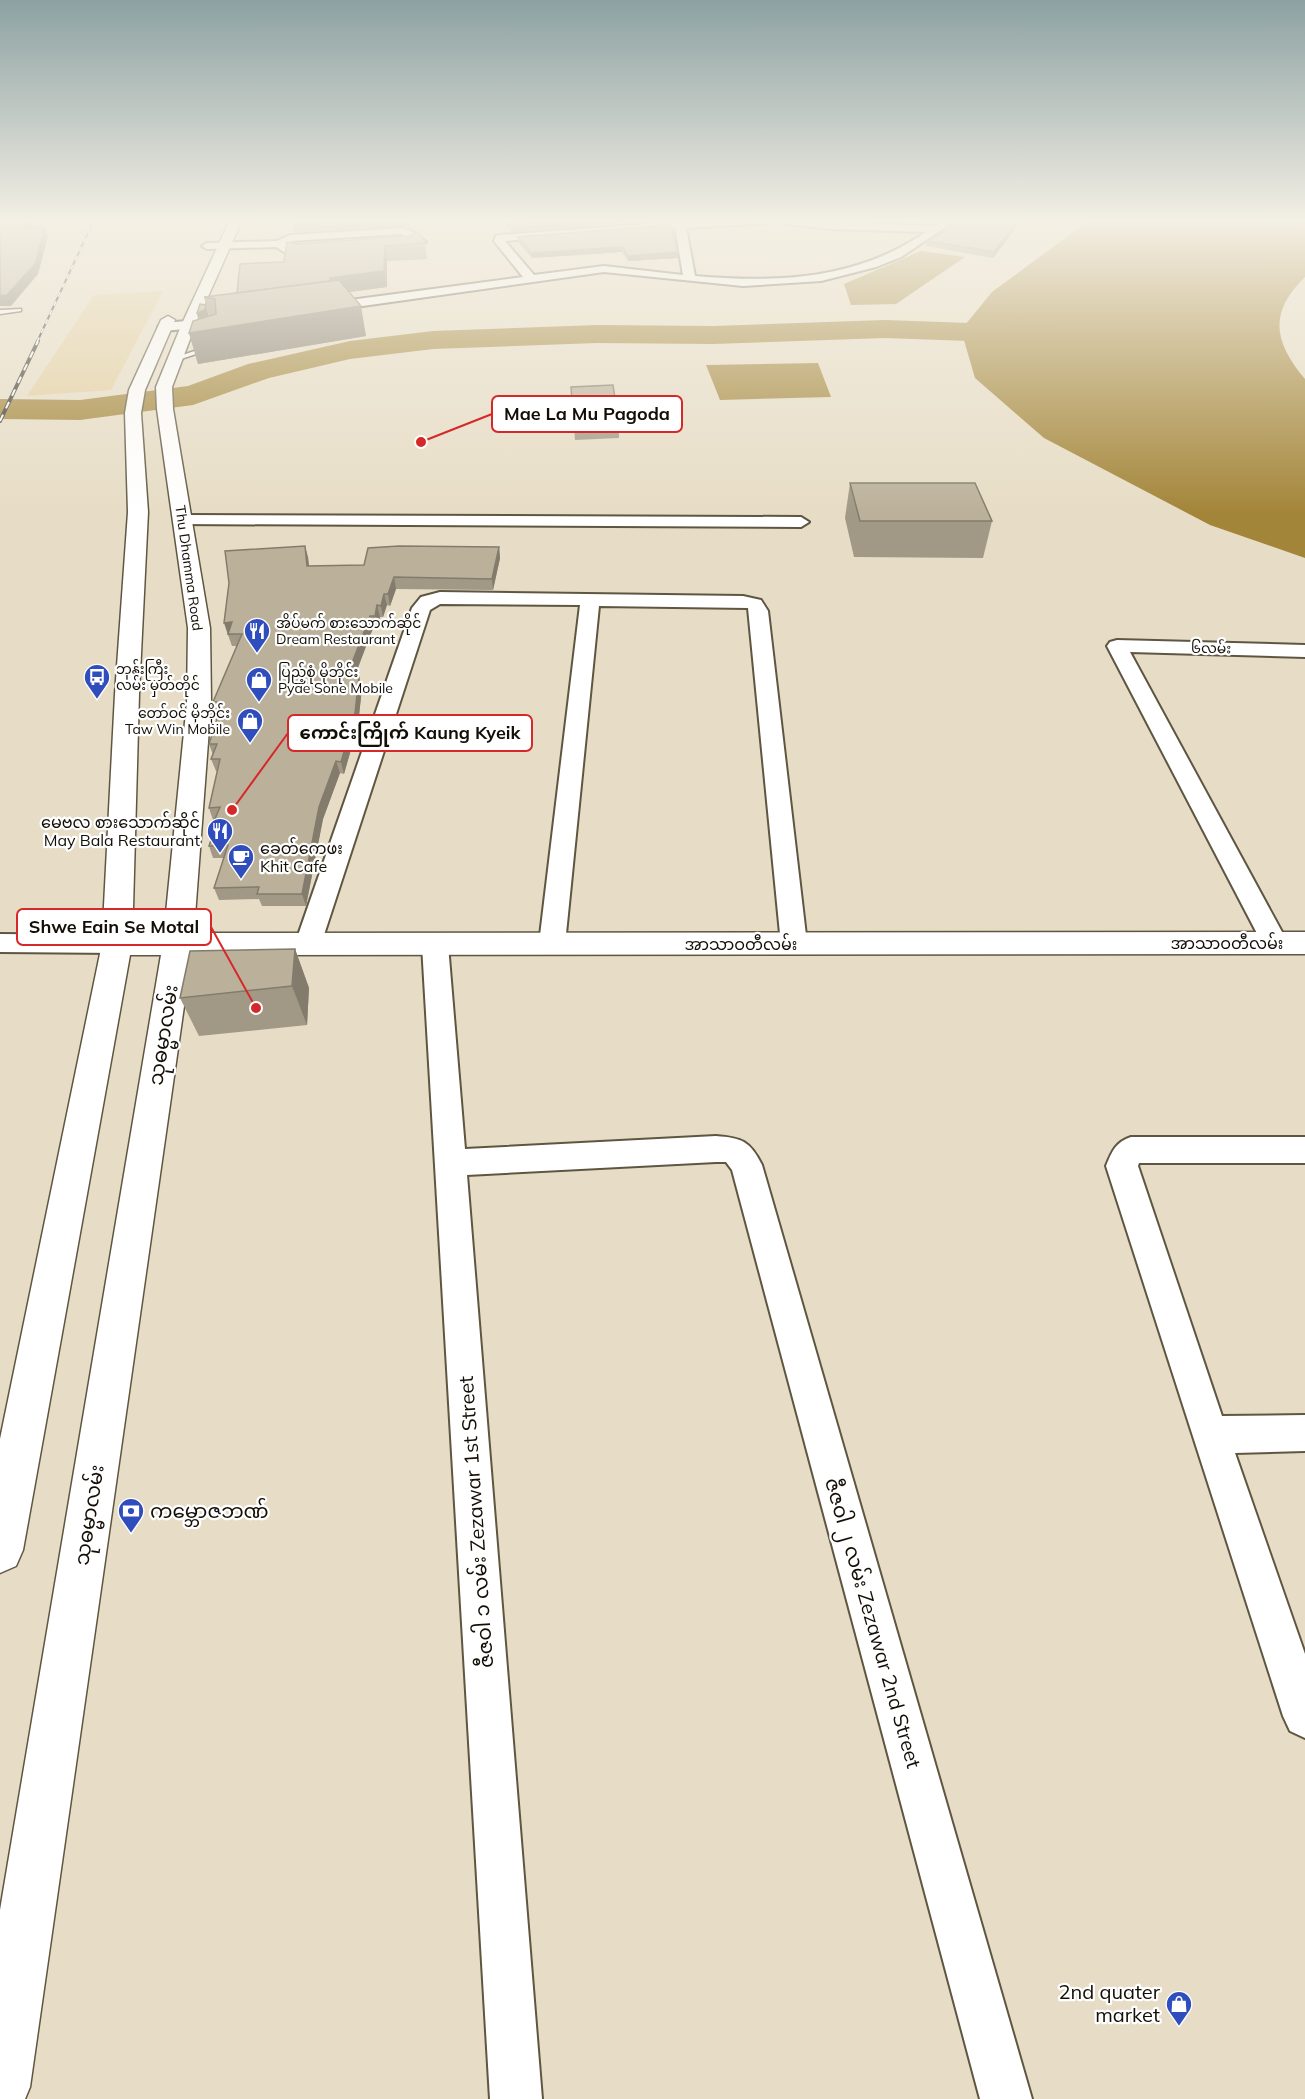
<svg xmlns="http://www.w3.org/2000/svg" width="1305" height="2099" font-family="Mulish,'Noto Sans Myanmar',sans-serif">
  <style>
    .green { fill: #e3ce9e }
    .water { fill: #a38539 }
    .lines { fill: none; stroke-linecap: round; stroke-linejoin: round }
    .river { fill: #a38539; fill-rule: evenodd }
    .service-casing { stroke: #5f5642; stroke-width: 3 }
    .minor-casing { stroke: #5f5642; stroke-width: 4 }
    .secondary-casing { stroke: #5f5642; stroke-width: 3 }
    .primary-casing { stroke: #5f5642; stroke-width: 3 }
    .service { fill: #fff; fill-rule: evenodd }
    .minor { fill: #fff; fill-rule: evenodd }
    .secondary { fill: #fff; fill-rule: evenodd }
    .primary { fill: #fff; fill-rule: evenodd }
    .rail-far1-casing { stroke: #383328; stroke-width: 2 }
    .rail-casing { stroke: #383328; stroke-width: 4 }
    .rail-far1 { stroke: #fff; stroke-width: 1.5; stroke-dasharray: 5; stroke-linecap: butt }
    .rail { stroke: #fff; stroke-width: 2; stroke-dasharray: 7; stroke-linecap: butt }
    .wall { fill: #a19885 }
    .shaded-wall { fill: #837c6c }
    .building { fill: #bbb19b; stroke: #837c6c; stroke-width: 1.5 }
    .labels { text-anchor: middle; stroke-width: 4.5; stroke-linejoin: round; paint-order: stroke }
    .far-street-label { font-size: 14px; fill: #130f07; stroke: #fff }
    .far-poi-label { font-size: 14px; fill: #130f07; stroke: #fff; text-anchor: start }
    .poi-label { font-size: 16px; fill: #130f07; stroke: #fff; text-anchor: end }
    .street-label { font-size: 16px; fill: #130f07; stroke: #fff }
    .near-street-label { font-size: 20px; fill: #130f07; stroke: #fff }
    .near-poi-label { font-size: 20px; fill: #130f07; stroke: #fff; text-anchor: start }
    .leader { fill: none; stroke: #d62828; stroke-width: 2 }
    .callout-dot { fill: #d62828; stroke: #fff; stroke-width: 2 }
    .callout { fill: #fff; stroke: #d62828; stroke-width: 2 }
    .callout-label { font-size: 18px; text-anchor: middle; font-weight: bold; fill: #130f07 }
  </style>
  <rect width="100%" height="100%" fill="#e7ddc6"/>
  <polygon class="green" points="163,291 111,390 27,396 94,295"/>
  <g class="water">
    <path d="M 1090,220 L 1305,220 L 1305,277 C 1268,313 1274,342 1305,379 L 1305,558 L 1210,525 L 1044,438 L 975,378 L 961,330 L 992,292 Z"/>
    <polygon points="921,251 965,257 896,304 851,305 844,284"/>
    <polygon points="818,363 831,397 720,400 706,365"/>
  </g>
  <g class="lines">
    <polygon class="river" points="885,320 1051,326 1061,329 1065,335 1061,341 1051,344 885,338 713,344 597,343 433,349 350,359 269,378 193,405 80,420 0,419 0,399 80,400 188,386 248,364 350,341 433,331 597,325 713,326"/>
    <g class="service-casing">
      <g id="service">
        <polygon points="21,309 21,311 0,314 0,310"/>
        <polygon points="212,345 214,348 175,361 171,359"/>
      </g>
    </g>
    <g class="minor-casing">
      <g id="minor">
        <path d="M 671,220 L 775,220 L 770,223 L 686,228 L 695,276 C 778,283 856,280 926,232 L 832,229 L 780,223 L 775,220 L 935,226 L 943,220 L 956,220 L 901,257 L 876,267 L 821,281 L 743,286 L 604,272 L 320,312 L 314,308 L 320,304 L 523,277 L 494,241 L 496,236 L 500,235 L 672,222 ZM 675,228 L 683,275 L 604,266 L 534,275 L 505,241 Z"/>
        <polygon points="402,228 416,233 426,242 412,249 391,249 391,245 413,241 401,234 292,241 286,244 292,249 329,250 329,254 325,255 289,255 276,247 207,249 202,246 207,243 277,241 290,235"/>
        <polygon points="220,318 224,319 226,322 224,325 164,331 158,327 164,323"/>
        <polygon points="183,515 801,517 809,522 801,527 177,524 175,520"/>
        <polygon points="440,592 743,596 761,600 768,611 807,944 803,951 794,953 785,951 781,944 748,608 599,606 565,944 561,951 552,953 543,951 539,944 580,605 440,604 430,610 321,944 317,951 308,953 299,951 295,944 412,608 421,597"/>
        <polygon points="1117,640 1305,645 1305,657 1130,652 1288,943 1284,950 1275,952 1266,950 1262,943 1107,646 1110,642"/>
        <polygon points="0,934 117,935 126,937 130,944 126,951 117,953 0,952"/>
        <path d="M 435,936 L 444,938 L 448,945 L 465,1149 L 716,1136 C 742,1138 750,1141 762,1165 L 1032,2099 L 980,2099 L 732,1170 L 726,1162 L 716,1162 L 467,1175 L 542,2099 L 490,2099 L 422,945 L 426,938 Z"/>
        <path d="M 1131,1137 L 1305,1137 L 1305,1163 L 1139,1163 L 1138,1166 L 1222,1416 L 1305,1415 L 1305,1451 L 1235,1453 L 1305,1654 L 1305,1738 L 1290,1731 L 1283,1716 L 1106,1166 C 1112,1151 1116,1142 1131,1137 Z"/>
      </g>
    </g>
    <g class="secondary-casing">
      <polygon id="secondary" points="1305,932 1305,954 117,955 106,952 102,944 106,936 117,933"/>
    </g>
    <g class="primary-casing">
      <g id="primary">
        <polygon points="230,220 242,220 195,326 172,387 173,409 210,628 211,702 193,943 30,2087 25,2099 0,2099 0,1910 163,943 187,702 188,628 157,409 156,387 181,326"/>
        <polygon points="168,316 175,320 145,390 141,413 148,512 139,694 132,944 23,1550 16,1566 0,1573 0,1439 102,944 115,694 128,512 125,413 129,390 161,320"/>
      </g>
    </g>
    <use href="#service" class="service"/>
    <use href="#minor" class="minor"/>
    <use href="#secondary" class="secondary"/>
    <use href="#primary" class="primary"/>
    <g class="rail-far1-casing">
      <polyline id="rail-far1" points="37,342 94,220"/>
    </g>
    <g class="rail-casing">
      <polyline id="rail" points="0,421 38,341"/>
    </g>
    <use href="#rail-far1" class="rail-far1"/>
    <use href="#rail" class="rail"/>
  </g>
  <g class="wall">
    <polygon points="291,220 410,220 411,229 402,226 294,232"/>
    <polygon points="503,220 662,220 511,232"/>
    <polygon points="886,220 939,220 937,222"/>
    <polygon points="957,220 1022,220 993,258 926,246 927,241 961,223 956,223"/>
    <polygon points="670,225 678,258 628,261 622,252 532,258 518,242 518,237"/>
    <polygon points="425,243 427,259 387,261 387,287 350,292 366,336 198,364 189,333 198,320 197,313 209,316 204,297 237,293 284,262 297,244"/>
    <polygon points="571,387 619,425 619,438 575,440"/>
    <polygon points="850,483 992,521 983,558 854,557 845,518"/>
    <polygon points="499,547 500,558 493,590 396,589 390,606 387,605 383,617 380,617 377,628 373,628 355,676 362,688 358,725 344,774 340,773 323,819 306,906 262,906 259,899 219,900 214,888 224,858 213,858 209,846 214,831 212,826 215,820 213,820 209,808 217,771 216,771 211,759 213,755 209,744 216,721 215,716 216,713 213,702 237,646 232,646 228,635 308,557 309,566 364,565"/>
    <polygon points="295,949 309,988 307,1025 199,1036 180,998"/>
  </g>
  <g class="shaded-wall">
    <polygon points="29,220 37,220 27,238 24,229"/>
    <polygon points="291,220 401,220 402,226 294,232"/>
    <polygon points="576,220 662,220 511,232 510,226"/>
    <polygon points="1019,220 1022,220 993,258 994,252"/>
    <polygon points="45,227 48,236 38,274 11,306 0,306 0,296"/>
    <polygon points="385,246 387,261 387,287 335,294 330,278"/>
    <polygon points="622,247 622,252 532,258 531,253"/>
    <polygon points="678,252 678,258 628,261 628,256"/>
    <polygon points="206,305 212,329 361,306 366,336 198,364 189,333 201,331 197,313"/>
    <polygon points="305,546 308,557 310,577 307,566"/>
    <polygon points="499,547 500,558 493,590 492,579"/>
    <polygon points="394,577 396,589 390,606 388,594"/>
    <polygon points="384,594 387,605 383,617 381,606"/>
    <polygon points="377,605 380,617 377,628 375,616"/>
    <polygon points="370,616 373,628 350,688 347,676"/>
    <polygon points="232,622 236,634 228,635 224,623"/>
    <polygon points="359,676 362,688 358,725 344,774 341,762"/>
    <polygon points="336,761 340,773 323,819 306,906 302,894 319,807"/>
    <polygon points="295,949 309,988 307,1025 292,986"/>
  </g>
  <g class="building">
    <polygon points="0,220 29,220 24,229 45,227 35,264 7,295 0,296"/>
    <polygon points="507,220 576,220 510,226"/>
    <polygon points="966,220 1019,220 994,252 927,241"/>
    <polygon points="670,225 678,252 628,256 622,247 531,253 518,237"/>
    <polygon points="419,232 425,243 385,246 384,271 330,278 331,281 237,293 240,264 284,262 287,242 297,244 410,236"/>
    <polygon points="339,280 361,306 189,333 193,321 216,314 215,299 204,297"/>
    <polygon points="200,304 206,305 205,310 197,313"/>
    <polygon points="613,385 619,425 574,427 571,387"/>
    <polygon points="850,483 975,483 992,521 860,521"/>
    <polygon points="305,546 307,566 364,565 368,548 399,546 499,547 492,579 394,577 388,594 384,594 381,606 377,605 375,616 370,616 347,676 359,676 355,713 341,762 336,761 319,807 302,894 257,894 259,887 214,888 228,845 209,846 216,826 212,826 220,807 209,808 220,759 211,759 217,744 209,744 218,716 215,716 221,702 213,702 242,634 228,634 232,622 224,623 229,583 225,551"/>
    <polygon points="295,949 292,986 180,998 190,951"/>
  </g>
  <linearGradient id="sky" x2="0" y2="1"><stop stop-color="#8ca1a2"/><stop offset="0.43" stop-color="#f4f0e5"/><stop offset="1" stop-color="#f4f0e5" stop-opacity="0"/></linearGradient>
  <rect width="1305" height="514" fill="url(#sky)"/>
  <defs>
    <g id="restaurant-pin" transform="scale(1.35)"><path d="M0 17L-7.5 6A9.5 9.5 0 1 1 7.5 6Z" fill="#2f4dbd" stroke="#fff"/><path d="M-5-6h1v4h1v-4h1v4h1v-4h1v5L-1.5 .5V6h-2V.5L-5-1ZM5-6V6H3V1.5H1.5Q1.5-4 5-6Z" fill="#fff"/></g>
    <g id="bus-pin" transform="scale(1.35)"><path d="M0 17L-7.5 6A9.5 9.5 0 1 1 7.5 6Z" fill="#2f4dbd" stroke="#fff"/><path d="M-5-6H5V4H4V6H2V4H-2V6H-4V4H-5ZM-3.5-4V0h7V-4ZM-3.5 1.2v1.5H-2V1.2ZM2 1.2v1.5H3.5V1.2Z" fill="#fff"/></g>
    <g id="shop-pin" transform="scale(1.35)"><path d="M0 17L-7.5 6A9.5 9.5 0 1 1 7.5 6Z" fill="#2f4dbd" stroke="#fff"/><path d="M-5-2.5h2.3a2.7 3.5 0 0 1 5.4 0H5L5.5 6h-11ZM-1.5-2.5h3a1.5 2.3 0 0 0-3 0Z" fill="#fff"/></g>
    <g id="cafe-pin" transform="scale(1.35)"><path d="M0 17L-7.5 6A9.5 9.5 0 1 1 7.5 6Z" fill="#2f4dbd" stroke="#fff"/><path d="M-5.5-4.5H6V0H3Q3 3.5 0 3.5H-2.5Q-5.5 3.5-5.5 0ZM3-3.2v2h1.7v-2ZM-6 4.5H4V6H-6Z" fill="#fff"/></g>
    <g id="bank-pin" transform="scale(1.35)"><path d="M0 17L-7.5 6A9.5 9.5 0 1 1 7.5 6Z" fill="#2f4dbd" stroke="#fff"/><path d="M-6-4H6V4H-6ZM0-2.3a2.3 2.3 0 1 0 0 4.6a2.3 2.3 0 1 0 0-4.6Z" fill="#fff"/></g>
  </defs>
  <g fill-rule="evenodd">
    <use href="#restaurant-pin" x="257" y="631"/>
    <use href="#bus-pin" x="97" y="677"/>
    <use href="#shop-pin" x="259" y="680"/>
    <use href="#shop-pin" x="250" y="721"/>
    <use href="#restaurant-pin" x="220" y="831"/>
    <use href="#cafe-pin" x="241" y="857"/>
    <use href="#bank-pin" x="131" y="1511"/>
    <use href="#shop-pin" x="1179" y="2004"/>
  </g>
  <g class="labels">
    <g class="far-street-label">
      <text transform="translate(189 568) rotate(82)" y="5">Thu Dhamma Road</text>
      <text transform="translate(1211 648) rotate(1)" y="5">၆လမ်း</text>
    </g>
    <g class="far-poi-label">
      <text x="276" y="628">အိပ်မက် စားသောက်ဆိုင်<tspan x="276" dy="16">Dream Restaurant</tspan></text>
      <text x="116" y="674">ဘုန်းကြီး<tspan x="116" dy="16">လမ်း မှတ်တိုင်</tspan></text>
      <text x="278" y="677">ပြည့်စုံ မိုဘိုင်း<tspan x="278" dy="16">Pyae Sone Mobile</tspan></text>
      <text x="230" y="718" text-anchor="end">တော်ဝင် မိုဘိုင်း<tspan x="230" dy="16">Taw Win Mobile</tspan></text>
    </g>
    <g class="poi-label">
      <text x="200" y="828">မေဗလ စားသောက်ဆိုင်<tspan x="200" dy="18">May Bala Restaurant</tspan></text>
      <text x="260" y="854" text-anchor="start">ခေတ်ကေဖး<tspan x="260" dy="18">Khit Cafe</tspan></text>
    </g>
    <g class="street-label">
      <text x="1227" y="949">အာသာဝတီလမ်း</text>
      <text x="741" y="950">အာသာဝတီလမ်း</text>
    </g>
    <g class="near-street-label">
      <text transform="translate(163 1035) rotate(-81)" y="7">သုဓမ္မာလမ်း</text>
      <text transform="translate(89 1515) rotate(-81)" y="7">သုဓမ္မာလမ်း</text>
      <text transform="translate(476 1522) rotate(-94)" y="7">ဇီဇဝါ ၁ လမ်း Zezawar 1st Street</text>
      <text transform="translate(873 1623) rotate(74)" y="7">ဇီဇဝါ ၂ လမ်း Zezawar 2nd Street</text>
    </g>
    <g class="near-poi-label">
      <text x="150" y="1518">ကမ္ဘောဇဘဏ်</text>
      <text x="1160" y="1999" text-anchor="end">2nd quater<tspan x="1160" dy="23">market</tspan></text>
    </g>
  </g>
  <path class="leader" d="M421 442L492 414M232 810L288 733M256 1008L211 927"/>
  <g class="callout-dot">
    <circle cx="421" cy="442" r="6"/>
    <circle cx="232" cy="810" r="6"/>
    <circle cx="256" cy="1008" r="6"/>
  </g>
  <g class="callout">
    <rect x="492" y="396" width="190" height="36" rx="6"/>
    <rect x="288" y="715" width="244" height="36" rx="6"/>
    <rect x="17" y="909" width="194" height="36" rx="6"/>
  </g>
  <g class="callout-label">
    <text x="587" y="420">Mae La Mu Pagoda</text>
    <text x="410" y="739">ကောင်းကြိုက် Kaung Kyeik</text>
    <text x="114" y="933">Shwe Eain Se Motal</text>
  </g>
</svg>
